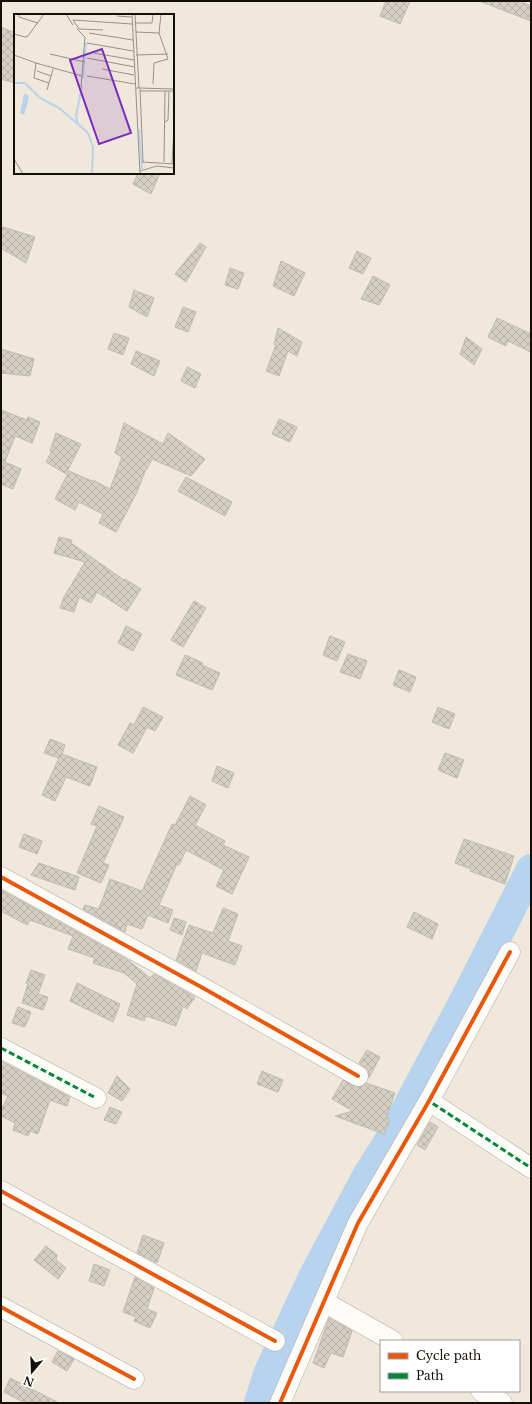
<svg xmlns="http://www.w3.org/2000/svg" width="532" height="1404" font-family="'Libre Baskerville',serif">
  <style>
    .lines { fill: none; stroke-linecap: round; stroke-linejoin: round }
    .river { stroke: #b7d3ed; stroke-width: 30 }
    .building { fill: url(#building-cross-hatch); stroke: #c0b9af }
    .minor-casing { stroke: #b1aaa0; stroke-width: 21 }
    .minor { stroke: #fdfcf9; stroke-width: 20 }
    .quiet { stroke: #00873e; stroke-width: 3; stroke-dasharray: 6 3; stroke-linecap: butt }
    .cycleway-casing { stroke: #fff; stroke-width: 6 }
    .cycleway { stroke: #e8590c; stroke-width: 4 }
    .inset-river { fill: none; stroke: #b7d3ed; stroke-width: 2 }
    .inset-road { fill: none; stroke: #989186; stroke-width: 1 }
    .view { fill: #7b2cbf; fill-opacity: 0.15; stroke: #7b2cbf; stroke-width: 2 }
    .inset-edge { fill: none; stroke: #140f07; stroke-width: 2 }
  </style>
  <defs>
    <pattern id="building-cross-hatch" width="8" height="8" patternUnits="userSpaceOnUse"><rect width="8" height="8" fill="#d5cfc4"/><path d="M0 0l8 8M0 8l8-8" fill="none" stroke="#b6b1a7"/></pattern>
  </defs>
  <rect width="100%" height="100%" fill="#f0e8da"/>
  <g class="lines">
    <polyline class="river" points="259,1403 268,1374 313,1277 367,1176 392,1136 464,1001 531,869"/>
  </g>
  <g class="building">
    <polygon points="386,1 410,1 400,24 380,16"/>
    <polygon points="482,1 519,1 531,6 531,21 482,2"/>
    <polygon points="1,27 15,33 15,83 1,79"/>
    <polygon points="138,173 160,173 151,194 133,184"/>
    <polygon points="3,227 35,237 26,263 1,248 1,234"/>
    <polygon points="200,243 206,247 186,282 175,274"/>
    <polygon points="357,251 371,258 363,274 349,268"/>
    <polygon points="281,261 305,273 294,296 273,286"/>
    <polygon points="230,268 244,273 238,289 225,285"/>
    <polygon points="373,276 390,285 379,305 361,299"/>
    <polygon points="134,290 154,298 147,317 129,307"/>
    <polygon points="183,307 196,312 188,332 175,327"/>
    <polygon points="497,318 531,334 531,352 508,341 506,346 488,337"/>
    <polygon points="278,328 302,342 297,356 288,351 279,376 266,371 276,345 274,344"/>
    <polygon points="114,333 129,338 123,355 108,349"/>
    <polygon points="466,337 482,349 474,365 460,354"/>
    <polygon points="1,349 34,359 30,376 1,373"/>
    <polygon points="136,351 160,361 154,376 131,364"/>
    <polygon points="187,367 201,374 195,388 181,381"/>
    <polygon points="1,410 27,420 28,417 40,422 32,443 15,436 2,469"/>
    <polygon points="279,419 297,427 290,442 272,434"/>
    <polygon points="124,423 163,444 168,433 205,459 191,476 152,459 147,469 146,469 136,494 116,532 99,523 103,514 79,502 75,510 55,499 69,471 92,481 93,480 110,489 122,457 115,453"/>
    <polygon points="56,433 81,444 66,474 46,462 52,451 50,451"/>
    <polygon points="5,462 21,469 13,489 1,484 1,472"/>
    <polygon points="186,477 232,502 225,516 178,491"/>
    <polygon points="59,537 72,540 71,543 124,580 125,579 141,589 127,611 97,592 91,603 79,597 74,612 60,608 64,597 85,562 54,553"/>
    <polygon points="194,601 206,608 183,647 171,640"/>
    <polygon points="126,626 142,634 133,651 118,643"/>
    <polygon points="330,636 345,642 337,661 323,655"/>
    <polygon points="348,654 367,661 360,679 340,672"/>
    <polygon points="185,655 203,663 202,665 220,673 212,690 176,675"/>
    <polygon points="399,670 416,677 410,692 393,685"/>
    <polygon points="143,707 163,717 155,731 147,727 133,753 118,745 130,723 134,725"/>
    <polygon points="438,707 455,714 449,729 432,722"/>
    <polygon points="50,739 65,745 62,754 97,767 90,786 66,777 55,801 42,795 59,758 44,753"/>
    <polygon points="445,753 464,760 457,778 438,770"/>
    <polygon points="217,766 234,773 228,788 212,781"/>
    <polygon points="190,796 206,805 195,825 225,841 223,845 249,857 232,894 216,886 224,870 186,850 179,865 177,864 159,905 173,910 168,923 148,915 142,929 127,924 125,932 83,909 85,905 99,909 110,879 142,891 172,824 175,825"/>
    <polygon points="99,806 124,817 103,863 109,865 101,883 77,873 97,826 91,824"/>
    <polygon points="24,834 42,841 37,854 19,847"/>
    <polygon points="464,839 514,856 505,884 470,871 471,869 455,863"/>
    <polygon points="39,863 79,877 75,890 31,875"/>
    <polygon points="1,890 128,960 150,978 154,974 195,997 187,1009 183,1006 176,1026 146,1016 144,1021 127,1015 137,984 124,973 93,963 95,958 68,949 73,936 30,920 27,925 1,911"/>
    <polygon points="223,908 238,914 228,941 242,946 235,965 202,953 196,971 176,960 189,925 213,933"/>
    <polygon points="414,912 438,924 432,939 407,927"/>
    <polygon points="174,918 186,922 182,935 170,930"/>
    <polygon points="31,970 45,975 38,994 48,997 43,1010 22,1003 28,984 26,983"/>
    <polygon points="77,983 120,1004 113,1022 70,1001"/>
    <polygon points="18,1007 31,1012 25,1027 12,1023"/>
    <polygon points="367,1050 380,1057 369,1078 368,1070 359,1063"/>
    <polygon points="1,1061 70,1097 67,1106 50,1100 38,1134 30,1131 28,1136 13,1130 15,1123 1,1116 1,1111 8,1096 1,1093"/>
    <polygon points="262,1071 283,1080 278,1092 257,1084"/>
    <polygon points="117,1076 130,1089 122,1101 108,1093"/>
    <polygon points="343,1080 358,1087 363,1086 366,1083 395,1093 386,1118 390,1119 384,1134 335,1116 353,1111 332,1099"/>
    <polygon points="110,1107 122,1112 116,1124 104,1120"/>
    <polygon points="430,1122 438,1127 425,1150 417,1145"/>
    <polygon points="143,1235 164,1243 157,1263 137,1253"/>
    <polygon points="46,1246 57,1255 56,1260 66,1268 58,1279 34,1260"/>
    <polygon points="94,1264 110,1270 104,1286 89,1281"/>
    <polygon points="135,1277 154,1288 147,1309 157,1313 150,1328 134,1321 136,1317 123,1312"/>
    <polygon points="329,1318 352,1331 343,1357 331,1353 324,1368 313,1363"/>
    <polygon points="58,1351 74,1359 67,1371 52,1362"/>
    <polygon points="10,1378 59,1403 25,1403 4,1392"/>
  </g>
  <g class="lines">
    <g class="minor-casing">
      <g id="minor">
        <polyline points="1,877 203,988 358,1076"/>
        <polyline points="1,1048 96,1098"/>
        <polyline points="429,1101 531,1168"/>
        <polyline points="1,1191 275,1341"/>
        <polyline points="324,1302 393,1341"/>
        <polyline points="1,1307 134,1379"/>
        <polyline points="481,1391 502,1403"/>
        <polyline points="280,1403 358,1223 429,1101 510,952"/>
      </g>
    </g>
    <use href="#minor" class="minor"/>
    <g class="quiet">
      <polyline points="1,1048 96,1098"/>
      <polyline points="431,1097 429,1101 531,1168"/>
    </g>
    <g class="cycleway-casing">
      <g id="cycleway">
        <polyline points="1,877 203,988 358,1076"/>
        <polyline points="1,1191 275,1341"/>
        <polyline points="1,1307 134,1379"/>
        <polyline points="280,1403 358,1223 429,1101 510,952"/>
      </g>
    </g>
    <use href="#cycleway" class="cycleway"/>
  </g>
  <g transform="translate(14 14)">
    <rect width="160" height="160" fill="#f0e8da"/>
    <path d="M 10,80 L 14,81 L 15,84 L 10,101 L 6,99 Z" fill="#b7d3ed"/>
    <path class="inset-river" d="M 69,64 L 72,29M 0,69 L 11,69 L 26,84 L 45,94 L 64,110M 68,72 L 62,102 L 64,110 L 74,119 L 79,133 L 78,160M 125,115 L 128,155"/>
    <path class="inset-road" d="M 5,0 L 5,3 L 24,9M 52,0 L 59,11M 118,0 L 126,160M 121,0 L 125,74 L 122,74M 103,2 L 118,3M 121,9 L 138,9 L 139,0M 63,15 L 71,23 L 67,73M 89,16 L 65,15 L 59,6 L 118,10M 122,18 L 145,19M 75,19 L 119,26M 0,20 L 11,23 L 14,22 L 30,0M 73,29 L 119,37M 80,39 L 120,46M 36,40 L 71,48M 0,41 L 22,49 L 20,64 L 35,69M 122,41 L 154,40M 73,44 L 121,53M 22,49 L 68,62M 88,55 L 120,61M 23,57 L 37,62M 73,62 L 121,70M 139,70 L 140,49 L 154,45 L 145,19 L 147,0M 125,74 L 160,75M 126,75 L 129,148M 33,76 L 39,55M 126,77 L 160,77M 151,108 L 154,106 L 155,77M 0,145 L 9,160M 128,148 L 160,150M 150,148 L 151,77M 158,149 L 160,115M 126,157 L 143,152 L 160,154"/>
    <path class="view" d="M 88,35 L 117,119 L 85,130 L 56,46 Z"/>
    <rect width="160" height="160" class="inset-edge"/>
  </g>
  <rect width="532" height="1404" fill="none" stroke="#140f07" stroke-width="4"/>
  <rect x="380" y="1340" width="140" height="52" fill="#ffffff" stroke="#a19f9c"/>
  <rect x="388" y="1353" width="20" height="6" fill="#e8590c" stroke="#a19f9c"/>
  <text x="416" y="1360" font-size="12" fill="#140f07">Cycle path</text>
  <rect x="388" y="1373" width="20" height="6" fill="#00873e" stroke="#a19f9c"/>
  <text x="416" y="1380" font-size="12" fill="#140f07">Path</text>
  <g transform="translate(32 1372) rotate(199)" stroke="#ffffff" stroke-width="3" paint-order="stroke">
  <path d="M0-3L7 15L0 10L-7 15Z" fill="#140f07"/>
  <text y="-6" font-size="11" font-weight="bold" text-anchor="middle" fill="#140f07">N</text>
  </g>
</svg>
